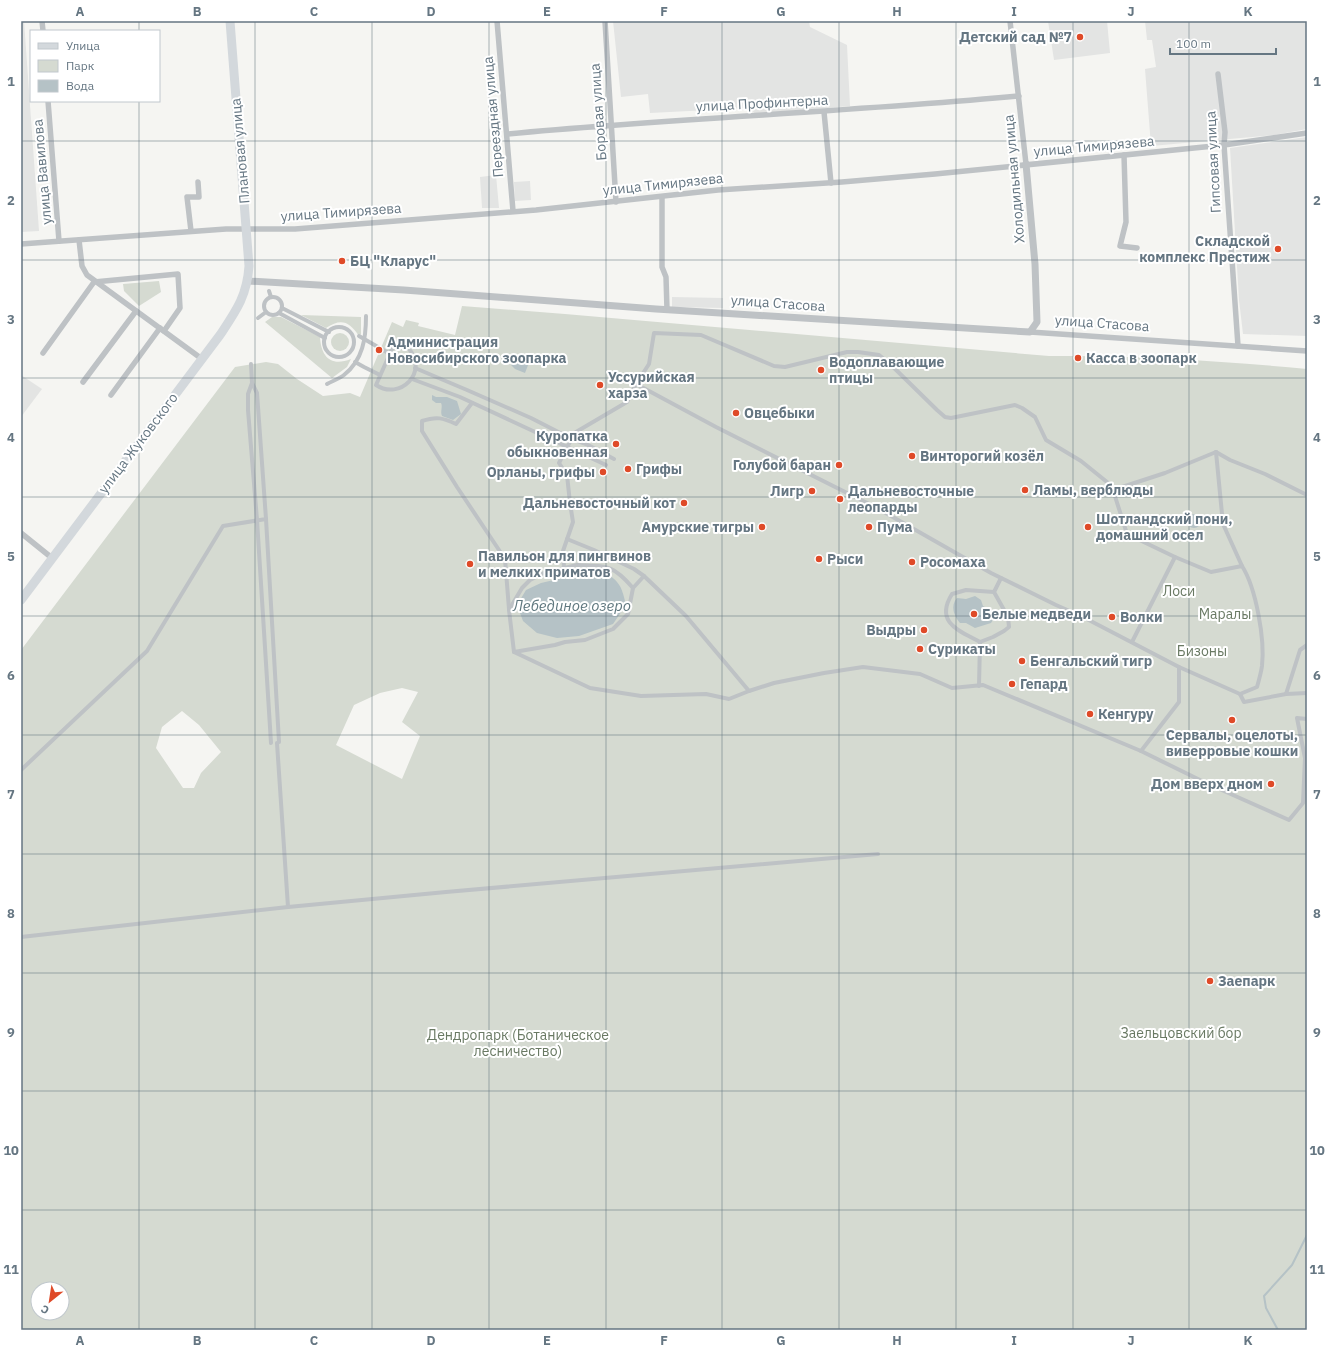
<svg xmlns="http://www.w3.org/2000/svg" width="1328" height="1351" font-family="'IBM Plex Sans',sans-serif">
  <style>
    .built { fill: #e3e4e3 }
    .green { fill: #d5dad1; fill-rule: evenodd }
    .water { fill: #b5c2c6 }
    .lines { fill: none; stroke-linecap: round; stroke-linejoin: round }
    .stream { stroke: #b5c2c6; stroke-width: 2 }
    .pedestrian { stroke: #bec2c5; stroke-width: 4 }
    .minor { stroke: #bec2c5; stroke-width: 5.5 }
    .tertiary { stroke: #bec2c5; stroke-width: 7 }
    .primary { stroke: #d3d8dc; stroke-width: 9 }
    .grid { fill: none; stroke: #657682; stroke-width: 1; stroke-opacity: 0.55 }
    .poi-dot { fill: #df4a28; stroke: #fff; stroke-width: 1.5 }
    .labels { text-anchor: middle; stroke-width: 4; stroke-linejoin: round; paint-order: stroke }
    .poi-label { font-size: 14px; font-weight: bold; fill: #657682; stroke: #fff; text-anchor: start }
    .street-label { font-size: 14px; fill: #657682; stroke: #fff }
    .park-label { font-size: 14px; fill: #697963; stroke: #fff }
    .water-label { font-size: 15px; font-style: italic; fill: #60787f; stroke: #fff }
    .neatline { fill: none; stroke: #657682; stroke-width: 1.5 }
    .grid-label { font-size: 13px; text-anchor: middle; font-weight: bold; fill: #657682 }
  </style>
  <rect width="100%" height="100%" fill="#f5f5f2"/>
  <g class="built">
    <polygon points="21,21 24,21 39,231 21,232"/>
    <polygon points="613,21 809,21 810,27 847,45 850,106 756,114 748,108 650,113 648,94 621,97"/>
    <polygon points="1048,21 1107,21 1110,53 1054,60"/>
    <polygon points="1145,21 1307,21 1307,129 1274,135 1151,146 1145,69 1156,67 1152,40 1147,40"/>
    <polygon points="1307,137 1307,336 1243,334 1239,300 1230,148"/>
    <polygon points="496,175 499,208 482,208 480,177"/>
    <polygon points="530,181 531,200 515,201 514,182"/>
    <polygon points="672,297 723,298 723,308 672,307"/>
    <polygon points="21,375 42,389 21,417"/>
  </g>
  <g class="green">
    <polygon points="159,281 161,292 139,306 124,291 123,284"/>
    <path d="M 462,306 L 565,314 L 1049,356 C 1136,355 1221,361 1307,369 L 1307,1330 L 21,1330 L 21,650 L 235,367 L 266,362 L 278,364 L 297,379 L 323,396 L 350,393 L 360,397 L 392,322 L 403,327 L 406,320 L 419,323 L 418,326 L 455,335 ZM 402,688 L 418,692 L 402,722 L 420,736 L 402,779 L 336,745 L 354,705 L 380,693 ZM 182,711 L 199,725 L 221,752 L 201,773 L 194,788 L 183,788 L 156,748 L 162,727 ZM 38,1289 L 62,1289 L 62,1313 L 38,1313 Z"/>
    <path d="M 301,315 L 361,317 L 361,334 L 359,336 C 349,321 341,318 326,328 Z"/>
    <path d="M 272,317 L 281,317 L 320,337 C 321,357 331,367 351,359 L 347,367 L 332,378 L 265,322 Z"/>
    <circle cx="340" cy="342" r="9"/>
  </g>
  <g class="water">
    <polygon points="519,356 530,360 525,373 515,369 511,365 513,359"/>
    <path d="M 432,395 L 436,397 L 447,397 L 457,401 L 461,414 L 453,420 L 442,416 C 440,411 443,407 441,403 L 436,403 L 432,400 Z"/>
    <circle cx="1194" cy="521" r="7"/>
    <path d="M 601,569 C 619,582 621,583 626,605 L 613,624 L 579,636 L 557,638 L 537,633 L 523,621 L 517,605 L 526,590 L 541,583 Z"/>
    <path d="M 975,596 L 981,600 L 983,606 L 993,611 L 995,617 L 991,623 L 975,628 L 966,623 L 960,623 C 954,616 950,606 957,598 L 966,599 Z"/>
  </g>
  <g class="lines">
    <polyline class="stream" points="1278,1330 1266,1308 1264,1296 1292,1265 1307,1235"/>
    <g class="pedestrian">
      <polyline points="269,291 271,297"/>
      <circle cx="273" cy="306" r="9"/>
      <polyline points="282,308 329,332"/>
      <polyline points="279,313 325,338"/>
      <polyline points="258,318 266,312"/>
      <circle cx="339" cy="342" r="15"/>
      <polyline points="359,336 390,354"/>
      <path d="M 395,342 C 401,342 405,345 409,349 C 429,372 400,401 376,385 Z"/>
      <polyline points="355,362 364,367 380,375"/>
      <polyline points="251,364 252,383 248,394 248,410 257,520 271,743"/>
      <polyline points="415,368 467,390 531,418 572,439 588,445 614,459"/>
      <polyline points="412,379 460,397 606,465"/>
      <path d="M 327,384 C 332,381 339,379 344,375 C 363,360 366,338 366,316"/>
      <polyline points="636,384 649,364 654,333 701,335 774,366 785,367 847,352 858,352 879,355 889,363 937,410 945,417 951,418 1015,405 1022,408 1035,417 1046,440 1081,461 1107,482 1113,490 1127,534 1175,557"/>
      <path d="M 472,403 L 456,424 C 443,418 437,416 422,421 L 422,431 L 457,487 L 505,559 L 509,609"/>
      <polyline points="1216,452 1223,524 1242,566"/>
      <polyline points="1216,452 1230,460 1265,474 1307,495"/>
      <polyline points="1113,490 1165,473 1216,452"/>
      <polyline points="266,519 279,742"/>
      <polyline points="567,539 594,550 634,569 644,576 686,616 749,691"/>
      <path d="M 577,565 C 608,566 613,565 633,588 L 628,614 L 613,629 L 585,640 L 565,642 L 555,645 L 514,652 L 509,610 L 522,588 L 530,580 L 544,573 Z"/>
      <polyline points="564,568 563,551 573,522 570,503 567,475 559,463 567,447 576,432 627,402 636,384 716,427 877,508 991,573 1056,605 1083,617 1179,667 1240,694 1244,702 1286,694 1300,650 1307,645"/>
      <polyline points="633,588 644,576"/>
      <path d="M 994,592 L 966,590 L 952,594 C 934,623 960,631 980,642 L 993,637 L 1004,631 L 1009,627 L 1008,617 L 994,592 L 1001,578"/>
      <path d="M 1132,642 L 1175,557 L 1211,572 L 1242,566 C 1256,588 1265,639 1262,666 C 1261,673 1259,680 1257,687 L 1240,694"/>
      <polyline points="514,652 590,688 641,696 706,694 729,699 749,691 774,683 824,673 863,667 920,674 952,688 983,685 1141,751 1179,702 1179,667"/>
      <polyline points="979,686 980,642"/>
      <polyline points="1286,694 1307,693"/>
      <polyline points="277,743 288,907"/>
      <polyline points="1141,751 1206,783 1289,820 1303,803 1305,758 1297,718 1307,719"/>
      <polyline points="21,770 147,651 223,526 266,519 257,393 252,383"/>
      <polyline points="21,937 288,907 446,892 878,854"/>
    </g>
    <g class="minor">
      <polyline points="42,21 43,31"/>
      <polyline points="497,21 513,211"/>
      <polyline points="605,21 616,202"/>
      <polyline points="1010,21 1026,164"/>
      <polyline points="1218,74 1225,132 1224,145 1238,346"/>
      <polyline points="48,101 59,241"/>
      <polyline points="824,112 831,183"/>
      <path d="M 507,134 C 677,118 849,112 1019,96"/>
      <polyline points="1124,155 1126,222 1120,246 1137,248"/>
      <polyline points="662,197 662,267 666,277 667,310"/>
      <polyline points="191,231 187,197 199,197 198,182"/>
      <polyline points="79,240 82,266 87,275 202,359"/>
      <polyline points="21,244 226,229 295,229 536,210 718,190 842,182 935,174 1224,145 1307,133"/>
      <polyline points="1030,332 1307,351"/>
      <polyline points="43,353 94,282 178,274 180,308 164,331"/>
      <polyline points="83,382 136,311"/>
      <polyline points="111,395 160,328"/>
      <polyline points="21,533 52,558"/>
    </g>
    <polyline class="tertiary" points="248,281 404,290 656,309 1030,332 1037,322 1035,264 1026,164"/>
    <path class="primary" d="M 21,600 L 220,335 C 236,311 247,296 249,266 L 230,21"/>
  </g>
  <path class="grid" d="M 139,21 L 139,31M 255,21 L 255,1330M 372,21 L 372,1330M 489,21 L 489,1330M 606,21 L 606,1330M 722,21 L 722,1330M 839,21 L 839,1330M 956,21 L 956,1330M 1073,21 L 1073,1330M 1189,21 L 1189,1330M 139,101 L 139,1330M 21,141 L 1307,141M 21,260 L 1307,260M 21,378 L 1307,378M 21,497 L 1307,497M 21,616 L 1307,616M 21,735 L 1307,735M 21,854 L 1307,854M 21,973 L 1307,973M 21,1091 L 1307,1091M 21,1210 L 1307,1210"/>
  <g class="poi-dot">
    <circle cx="1080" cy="37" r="4"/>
    <circle cx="1278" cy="249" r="4"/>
    <circle cx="342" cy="261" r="4"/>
    <circle cx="379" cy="350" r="4"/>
    <circle cx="1078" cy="358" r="4"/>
    <circle cx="821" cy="370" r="4"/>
    <circle cx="600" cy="385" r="4"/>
    <circle cx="736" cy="413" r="4"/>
    <circle cx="616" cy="444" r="4"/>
    <circle cx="912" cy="456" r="4"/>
    <circle cx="839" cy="465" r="4"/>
    <circle cx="628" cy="469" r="4"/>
    <circle cx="603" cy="472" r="4"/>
    <circle cx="1025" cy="490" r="4"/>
    <circle cx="812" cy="491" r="4"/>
    <circle cx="840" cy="499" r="4"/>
    <circle cx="684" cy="503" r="4"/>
    <circle cx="762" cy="527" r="4"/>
    <circle cx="869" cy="527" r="4"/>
    <circle cx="1088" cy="527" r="4"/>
    <circle cx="819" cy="559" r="4"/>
    <circle cx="912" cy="562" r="4"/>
    <circle cx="470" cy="564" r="4"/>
    <circle cx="974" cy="614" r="4"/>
    <circle cx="1112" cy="617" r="4"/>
    <circle cx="924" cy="630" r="4"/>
    <circle cx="920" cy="649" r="4"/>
    <circle cx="1022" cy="661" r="4"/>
    <circle cx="1012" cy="684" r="4"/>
    <circle cx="1090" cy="714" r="4"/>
    <circle cx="1232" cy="720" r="4"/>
    <circle cx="1271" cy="784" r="4"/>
    <circle cx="1210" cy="981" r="4"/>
  </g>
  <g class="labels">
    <g class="poi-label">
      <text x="1072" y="42" text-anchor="end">Детский сад №7</text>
      <text x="1270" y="246" text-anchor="end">Складской<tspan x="1270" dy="16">комплекс Престиж</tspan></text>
      <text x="350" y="266">БЦ "Кларус"</text>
      <text x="387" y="347">Администрация<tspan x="387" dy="16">Новосибирского зоопарка</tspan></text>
      <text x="1086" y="363">Касса в зоопарк</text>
      <text x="829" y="367">Водоплавающие<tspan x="829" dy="16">птицы</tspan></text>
      <text x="608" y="382">Уссурийская<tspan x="608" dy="16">харза</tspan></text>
      <text x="744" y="418">Овцебыки</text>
      <text x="608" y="441" text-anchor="end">Куропатка<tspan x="608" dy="16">обыкновенная</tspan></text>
      <text x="920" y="461">Винторогий козёл</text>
      <text x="831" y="470" text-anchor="end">Голубой баран</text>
      <text x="636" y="474">Грифы</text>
      <text x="595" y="477" text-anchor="end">Орланы, грифы</text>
      <text x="1033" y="495">Ламы, верблюды</text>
      <text x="804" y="496" text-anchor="end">Лигр</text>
      <text x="848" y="496">Дальневосточные<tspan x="848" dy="16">леопарды</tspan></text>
      <text x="676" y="508" text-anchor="end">Дальневосточный кот</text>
      <text x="1096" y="524">Шотландский пони,<tspan x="1096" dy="16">домашний осел</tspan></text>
      <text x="754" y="532" text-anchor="end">Амурские тигры</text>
      <text x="877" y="532">Пума</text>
      <text x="478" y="561">Павильон для пингвинов<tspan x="478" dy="16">и мелких приматов</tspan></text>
      <text x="827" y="564">Рыси</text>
      <text x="920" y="567">Росомаха</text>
      <text x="982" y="619">Белые медведи</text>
      <text x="1120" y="622">Волки</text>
      <text x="916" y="635" text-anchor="end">Выдры</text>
      <text x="928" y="654">Сурикаты</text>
      <text x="1030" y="666">Бенгальский тигр</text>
      <text x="1020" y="689">Гепард</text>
      <text x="1098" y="719">Кенгуру</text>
      <text x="1232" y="740" text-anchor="middle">Сервалы, оцелоты,<tspan x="1232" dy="16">виверровые кошки</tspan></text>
      <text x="1263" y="789" text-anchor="end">Дом вверх дном</text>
      <text x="1218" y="986">Заепарк</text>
    </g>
    <g class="street-label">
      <text transform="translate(762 103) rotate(-3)" y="5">улица Профинтерна</text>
      <text transform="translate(598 112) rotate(-94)" y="5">Боровая улица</text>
      <text transform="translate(493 117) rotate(-95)" y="5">Переездная улица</text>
      <text transform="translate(1094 146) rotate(-5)" y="5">улица Тимирязева</text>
      <text transform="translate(240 151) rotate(-95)" y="5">Плановая улица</text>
      <text transform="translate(1213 162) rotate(-93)" y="5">Гипсовая улица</text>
      <text transform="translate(42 172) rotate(-95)" y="5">улица Вавилова</text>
      <text transform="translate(1014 179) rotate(-95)" y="5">Холодильная улица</text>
      <text transform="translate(663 184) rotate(-6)" y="5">улица Тимирязева</text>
      <text transform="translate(341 212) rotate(-4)" y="5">улица Тимирязева</text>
      <text transform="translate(778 303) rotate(4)" y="5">улица Стасова</text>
      <text transform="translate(1102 323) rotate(4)" y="5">улица Стасова</text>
      <text transform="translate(138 443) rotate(-53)" y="5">улица Жуковского</text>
    </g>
    <g class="park-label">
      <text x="1179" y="596">Лоси</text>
      <text x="1225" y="619">Маралы</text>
      <text x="1202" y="656">Бизоны</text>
      <text x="1181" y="1038">Заельцовский бор</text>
      <text x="518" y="1040">Дендропарк (Ботаническое<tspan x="518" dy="16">лесничество)</tspan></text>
    </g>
    <g class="water-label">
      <text x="572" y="611">Лебединое озеро</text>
    </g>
  </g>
  <rect width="1328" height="1351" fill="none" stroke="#ffffff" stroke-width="44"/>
  <rect x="30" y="30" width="130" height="72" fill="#ffffff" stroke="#c1c8cd"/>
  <rect x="38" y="43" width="20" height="6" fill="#d3d8dc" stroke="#c1c8cd"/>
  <text x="66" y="50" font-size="12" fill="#657682">Улица</text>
  <rect x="38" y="60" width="20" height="12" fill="#d5dad1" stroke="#c1c8cd"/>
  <text x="66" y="70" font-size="12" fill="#657682">Парк</text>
  <rect x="38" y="80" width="20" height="12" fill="#b5c2c6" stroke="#c1c8cd"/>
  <text x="66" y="90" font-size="12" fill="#657682">Вода</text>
  <g transform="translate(50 1301) rotate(210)"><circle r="19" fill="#ffffff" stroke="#c1c8cd"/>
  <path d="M0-3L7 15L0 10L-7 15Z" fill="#df4a28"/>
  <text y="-6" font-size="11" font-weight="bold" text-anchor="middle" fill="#657682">С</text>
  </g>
  <path d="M1170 48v6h106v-6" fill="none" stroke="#657682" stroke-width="2"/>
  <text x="1176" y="48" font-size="12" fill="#657682" stroke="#ffffff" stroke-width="3" paint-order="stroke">100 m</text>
  <rect x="22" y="22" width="1284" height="1307" class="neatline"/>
  <g class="grid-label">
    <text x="80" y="16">A</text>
    <text x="197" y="16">B</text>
    <text x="314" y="16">C</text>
    <text x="431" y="16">D</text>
    <text x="547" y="16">E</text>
    <text x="664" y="16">F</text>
    <text x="781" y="16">G</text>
    <text x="897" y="16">H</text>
    <text x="1014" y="16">I</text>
    <text x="1131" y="16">J</text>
    <text x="1248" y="16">K</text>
    <text x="11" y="86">1</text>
    <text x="1317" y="86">1</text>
    <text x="11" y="205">2</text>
    <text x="1317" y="205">2</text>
    <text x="11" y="324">3</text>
    <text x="1317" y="324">3</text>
    <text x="11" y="442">4</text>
    <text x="1317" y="442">4</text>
    <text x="11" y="561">5</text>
    <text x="1317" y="561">5</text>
    <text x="11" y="680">6</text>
    <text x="1317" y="680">6</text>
    <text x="11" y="799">7</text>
    <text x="1317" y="799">7</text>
    <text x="11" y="918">8</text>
    <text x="1317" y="918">8</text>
    <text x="11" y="1037">9</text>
    <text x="1317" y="1037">9</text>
    <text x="11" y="1155">10</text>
    <text x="1317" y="1155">10</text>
    <text x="11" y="1274">11</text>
    <text x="1317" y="1274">11</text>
    <text x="80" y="1345">A</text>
    <text x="197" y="1345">B</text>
    <text x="314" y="1345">C</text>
    <text x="431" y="1345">D</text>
    <text x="547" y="1345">E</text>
    <text x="664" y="1345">F</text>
    <text x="781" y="1345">G</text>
    <text x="897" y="1345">H</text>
    <text x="1014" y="1345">I</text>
    <text x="1131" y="1345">J</text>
    <text x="1248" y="1345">K</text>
  </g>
</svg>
